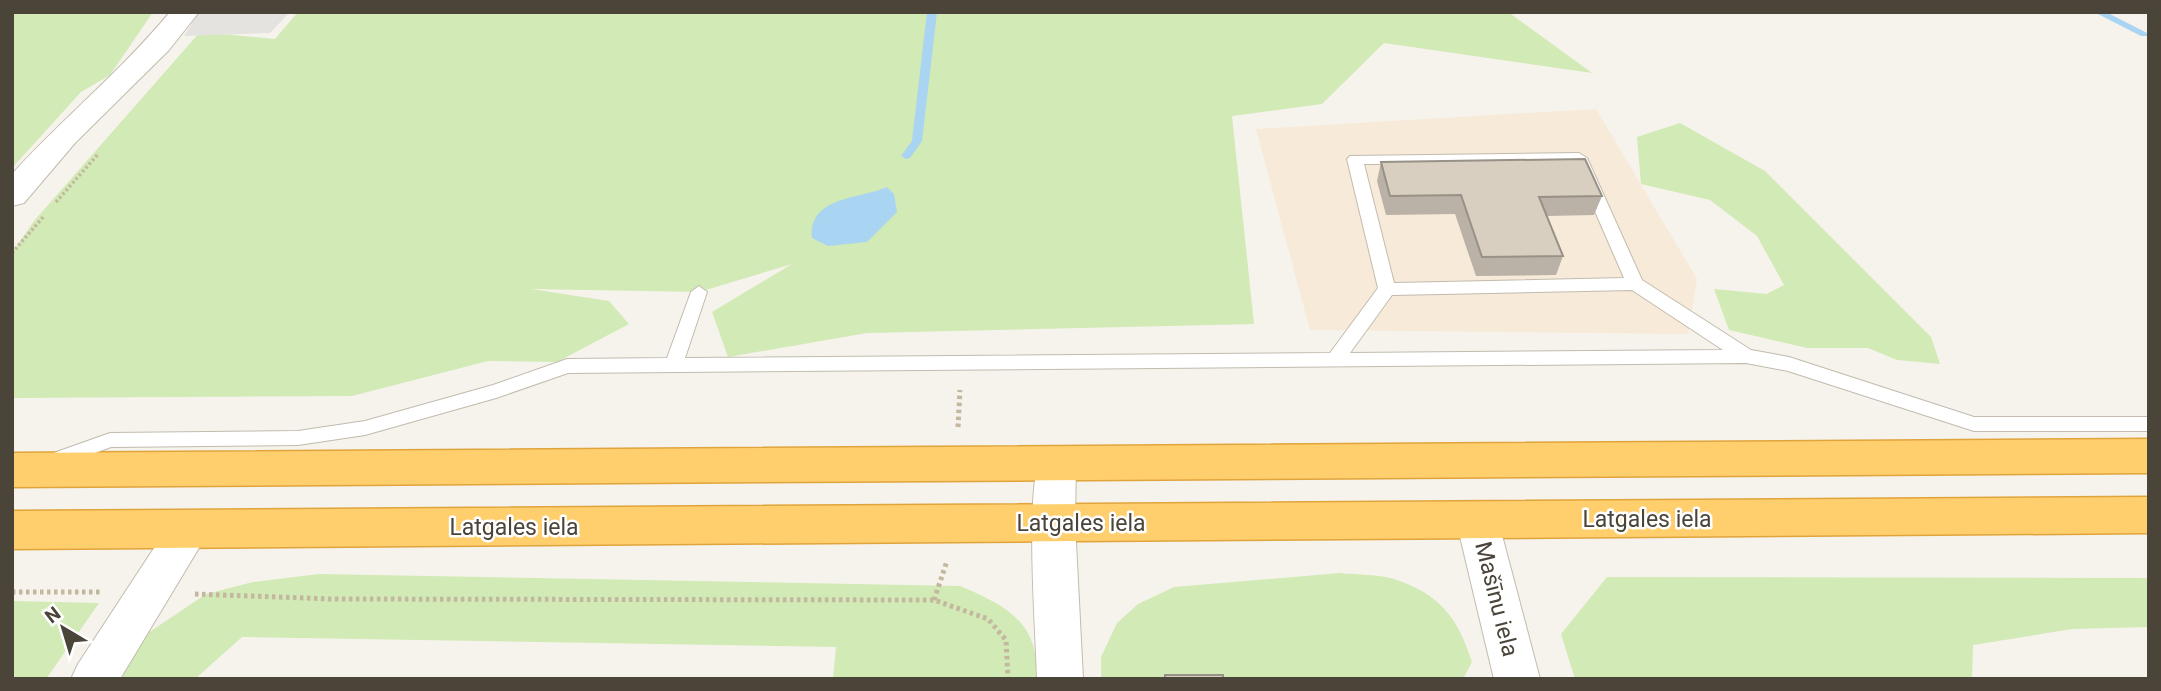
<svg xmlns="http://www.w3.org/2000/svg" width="2161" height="691" font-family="Roboto,sans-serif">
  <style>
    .commercial { fill: #f7ead8 }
    .green { fill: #d2eab5 }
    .parking { fill: #e5e3e0 }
    .water { fill: #a9d4f2 }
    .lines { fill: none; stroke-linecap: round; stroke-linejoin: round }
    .stream { fill: #a9d4f2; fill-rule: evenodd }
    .lane-casing { stroke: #c2bbae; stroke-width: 2 }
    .street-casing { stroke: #c2bbae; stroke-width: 2 }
    .highway-casing { stroke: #e0a43c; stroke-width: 3 }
    .path-far1 { stroke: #c4b79f; stroke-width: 3.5; stroke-dasharray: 2.5 2.5; stroke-linecap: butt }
    .path { stroke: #c4b79f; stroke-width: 5; stroke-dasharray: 3.5 3.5; stroke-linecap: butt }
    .lane { fill: #fff; fill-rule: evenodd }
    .street { fill: #fff; fill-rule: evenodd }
    .highway { fill: #ffcf6e; fill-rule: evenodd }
    .wall { fill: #bab2a6 }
    .building { fill: #d8cfc1; stroke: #979187; stroke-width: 2 }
    .labels { text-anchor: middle; stroke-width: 5; stroke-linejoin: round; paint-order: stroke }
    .street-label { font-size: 23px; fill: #4b4439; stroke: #fff }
  </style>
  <rect width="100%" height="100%" fill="#f6f3ec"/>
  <polygon class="commercial" points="1596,109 1697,279 1688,334 1310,330 1256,129"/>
  <g class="green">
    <polygon points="12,12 153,12 110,75 81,92 12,168"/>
    <polygon points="298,12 1508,12 1592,73 1384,43 1322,104 1232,116 1254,324 867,333 728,357 712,312 792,264 699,292 531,289 609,301 629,324 557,362 488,361 352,396 12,398 12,253 34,221 200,32 275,39"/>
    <polygon points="1680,123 1765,171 1931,337 1940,364 1897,360 1868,348 1807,348 1729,330 1714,289 1767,294 1784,285 1757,236 1710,200 1641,184 1637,137"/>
    <path d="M 1340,573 C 1357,575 1378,574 1394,579 C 1440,594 1458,618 1472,662 L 1463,679 L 1101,679 L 1101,657 L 1117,623 L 1138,604 L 1174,587 Z"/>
    <path d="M 319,574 L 960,586 C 1007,606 1039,622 1037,679 L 833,679 L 836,647 L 242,637 L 195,679 L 118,679 L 148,633 L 206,594 L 253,582 Z"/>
    <polygon points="1607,577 2149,578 2149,627 2072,629 1973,645 1972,679 1575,679 1561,634"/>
    <polygon points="12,601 99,603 46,679 12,679"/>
  </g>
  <polygon class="parking" points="199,12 290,12 270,33 184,36"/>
  <path class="water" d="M 887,187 L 894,194 L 897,212 L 867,242 L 828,246 L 812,238 C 808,196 861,199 887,187 Z"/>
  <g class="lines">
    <g class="stream">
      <polygon points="927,12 937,12 922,141 910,158 906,159 901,156 912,141"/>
      <polygon points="2094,12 2106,12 2149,34 2147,36 2141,36"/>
    </g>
    <g class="lane-casing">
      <path id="lane" d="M 1579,153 L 1587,158 L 1642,280 L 1751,350 L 1789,357 L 1974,417 L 2149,417 L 2149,431 L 1974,431 L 1788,371 L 1746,363 L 568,373 L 496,398 L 365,435 L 298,445 L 111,447 L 55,468 L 48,465 L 46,460 L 48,455 L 110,433 L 298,431 L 365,421 L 493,385 L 567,359 L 667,358 L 691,292 L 699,286 L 707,292 L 685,358 L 1330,353 L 1378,288 L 1347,159 L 1350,156 ZM 1574,163 L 1624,278 L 1394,283 L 1364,164 ZM 1632,290 L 1723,350 L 1350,353 L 1392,295 Z"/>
    </g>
    <g class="street-casing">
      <g id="street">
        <path d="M 170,12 L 199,12 L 169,50 L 75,143 L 24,203 L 12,206 L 12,174 C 63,118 122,70 170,12 Z"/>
        <path d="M 1056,447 L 1070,452 L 1076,463 L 1075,523 L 1083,679 L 1037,679 C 1036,631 1024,487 1042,452 Z"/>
        <polygon points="1477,503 1492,508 1498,520 1540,679 1494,679 1456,520 1462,508"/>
        <polygon points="190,510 205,516 211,528 120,679 71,679 78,664 175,516"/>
      </g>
    </g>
    <g class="highway-casing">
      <g id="highway">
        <polygon points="2149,439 2149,473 12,487 12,453"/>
        <polygon points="2149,497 2149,533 12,549 12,511"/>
      </g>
    </g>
    <g class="path-far1">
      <polyline points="56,202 99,153"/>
      <polyline points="12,253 44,216"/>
    </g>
    <g class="path">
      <polyline points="958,427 960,390"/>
      <polyline points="12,592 102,592"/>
      <polyline points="195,594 331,599 934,600 988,619 1006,640 1008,679"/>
      <polyline points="934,600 947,561"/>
    </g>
    <use href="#lane" class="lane"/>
    <use href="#street" class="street"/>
    <use href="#highway" class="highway"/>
  </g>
  <polygon class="wall" points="1381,162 1602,196 1594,215 1547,216 1563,256 1556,275 1476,276 1455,214 1386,215 1377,181"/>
  <g class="building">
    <polygon points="1585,159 1602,196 1539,197 1563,256 1482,257 1461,195 1390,196 1381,162"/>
    <rect x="1165" y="675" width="58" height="4"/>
  </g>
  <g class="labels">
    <g class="street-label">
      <text x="1647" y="527">Latgales iela</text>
      <text x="1081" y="531">Latgales iela</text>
      <text x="514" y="535">Latgales iela</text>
      <text transform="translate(1497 599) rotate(76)" y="8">Mašīnu iela</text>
    </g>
  </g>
  <rect width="2161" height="691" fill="none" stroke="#4b4439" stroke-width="28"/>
  <g transform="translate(63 628) rotate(322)" stroke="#ffffff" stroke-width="5" paint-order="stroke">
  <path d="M0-5L12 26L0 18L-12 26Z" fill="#4b4439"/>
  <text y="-10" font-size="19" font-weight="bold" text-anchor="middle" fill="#4b4439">N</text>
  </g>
</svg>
